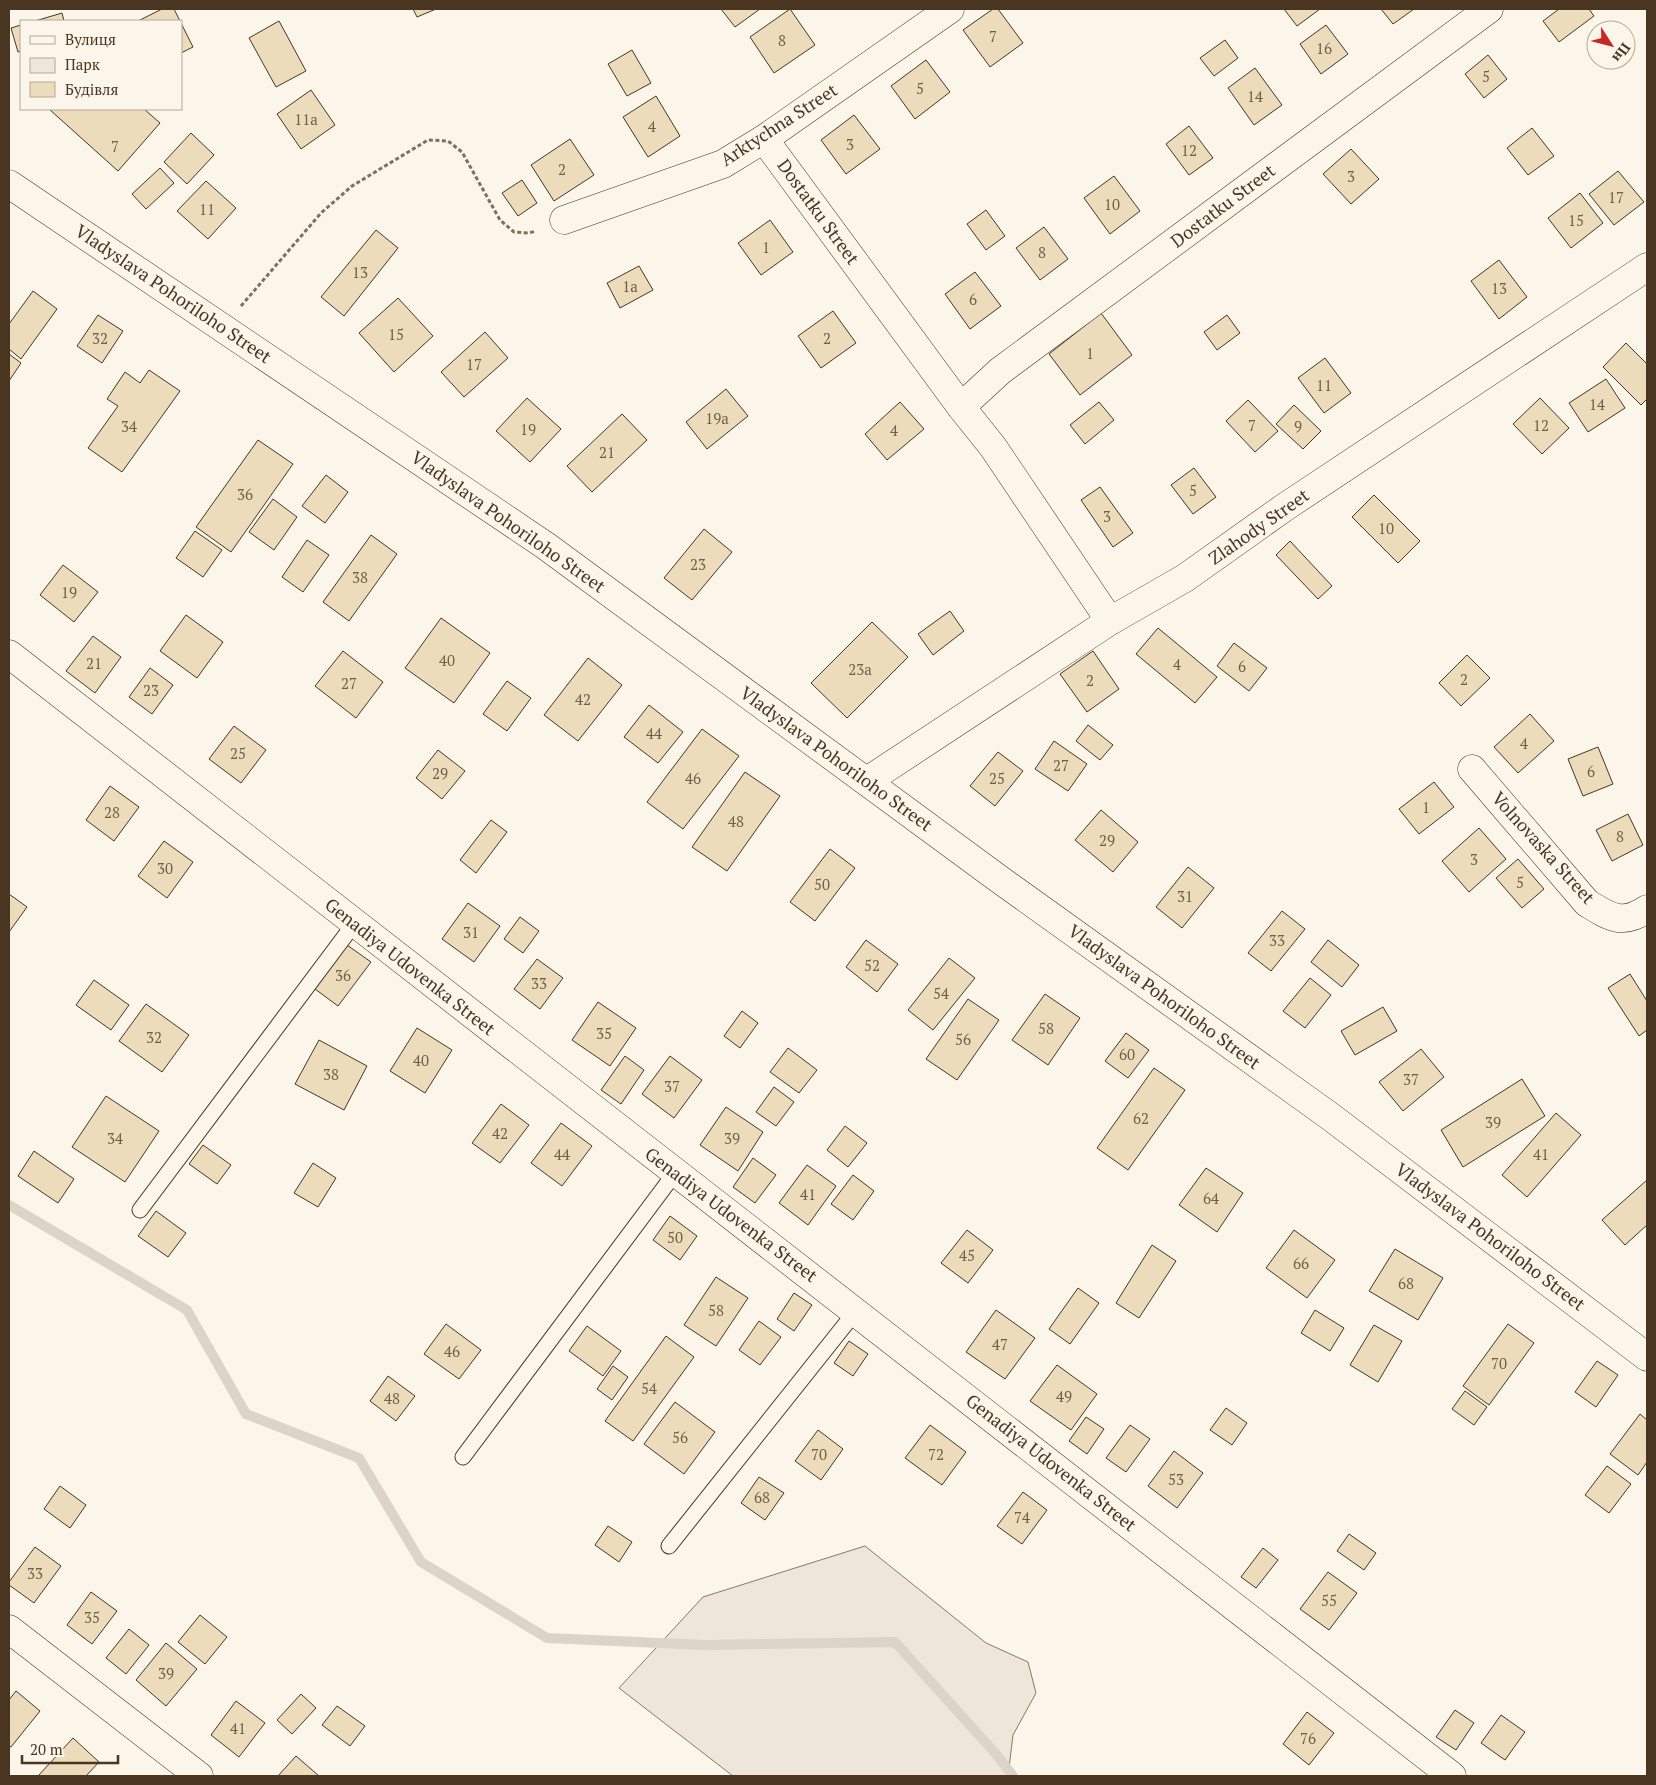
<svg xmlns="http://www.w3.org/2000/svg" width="1656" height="1785" font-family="'PT Serif',serif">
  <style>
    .green { fill: #ede6d9; stroke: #887966 }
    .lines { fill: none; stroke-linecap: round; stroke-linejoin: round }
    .stream { stroke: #dcd4c6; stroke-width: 10 }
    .building { fill: #ecdcbc; stroke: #4a3520 }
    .service-casing { stroke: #4a3520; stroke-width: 17 }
    .minor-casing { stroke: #4a3520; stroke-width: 29 }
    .path { stroke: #7f6f5c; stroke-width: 3; stroke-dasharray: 4 2.5; stroke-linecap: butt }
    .service { stroke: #fbf6e9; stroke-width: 15 }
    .minor { stroke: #fbf6e9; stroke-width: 28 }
    .labels { text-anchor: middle; stroke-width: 4; stroke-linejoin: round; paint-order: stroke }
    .number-label { font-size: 15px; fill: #725f47 }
    .street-label { font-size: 18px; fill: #4a3520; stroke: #fbf6e9 }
  </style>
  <rect width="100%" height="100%" fill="#fbf6e9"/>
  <polygon class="green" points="865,1546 986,1643 1028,1662 1036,1693 1013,1735 1008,1776 733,1776 619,1688 703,1597"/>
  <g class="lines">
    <polyline class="stream" points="9,1205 187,1310 246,1414 359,1458 421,1562 547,1638 704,1645 895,1642 996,1754 1013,1776"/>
  </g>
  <g class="building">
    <polygon points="162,9 174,9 180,21 138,21"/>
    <polygon points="413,9 436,9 417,17"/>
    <polygon points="721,9 760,9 735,27"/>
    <polygon points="790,9 815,45 774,73 750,37"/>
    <polygon points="993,9 998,9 1023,43 990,67 963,30"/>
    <polygon points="1284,9 1320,9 1297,26"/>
    <polygon points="1381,9 1414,9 1393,24"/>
    <polygon points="1559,9 1589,9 1594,16 1559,42 1543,21"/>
    <polygon points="62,13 64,21 35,21"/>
    <polygon points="279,21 306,71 276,87 249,38"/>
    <polygon points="181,23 193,47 181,53"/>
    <polygon points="21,25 21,51 18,52 11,28"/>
    <polygon points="1326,25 1348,54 1321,74 1300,44"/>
    <polygon points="1225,40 1238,58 1214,76 1200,58"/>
    <polygon points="632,50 651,83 627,96 608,64"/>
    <polygon points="1488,55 1507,79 1484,98 1465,74"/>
    <polygon points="926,60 950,92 915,119 891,86"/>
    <polygon points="1255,68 1282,105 1254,125 1228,88"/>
    <polygon points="311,90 335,125 301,149 277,114"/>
    <polygon points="656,96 680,136 648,157 623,117"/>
    <polygon points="49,109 144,109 160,123 118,171"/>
    <polygon points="854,115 880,149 846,174 821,140"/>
    <polygon points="1189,126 1213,158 1189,175 1166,144"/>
    <polygon points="1532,128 1554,156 1528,175 1507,148"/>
    <polygon points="191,133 214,155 187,184 164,162"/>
    <polygon points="570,139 594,175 554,201 531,165"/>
    <polygon points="1351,149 1379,179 1351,204 1323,174"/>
    <polygon points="160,168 174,183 146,209 132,194"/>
    <polygon points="1618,171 1644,202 1614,225 1589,194"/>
    <polygon points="1114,176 1140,211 1110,234 1084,198"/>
    <polygon points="522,180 537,203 518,216 502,193"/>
    <polygon points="206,181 236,208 208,239 177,211"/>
    <polygon points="1580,193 1603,223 1571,248 1548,218"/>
    <polygon points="986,210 1005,236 986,250 967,224"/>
    <polygon points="770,220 793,252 761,275 738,243"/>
    <polygon points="1044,227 1068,259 1040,280 1016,248"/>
    <polygon points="376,230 398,248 344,316 321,297"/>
    <polygon points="1499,260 1527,297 1499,319 1471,281"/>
    <polygon points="639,266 653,290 620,308 607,283"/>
    <polygon points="975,272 1001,306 970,329 945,294"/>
    <polygon points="33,291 57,309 21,359 9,349 9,324"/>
    <polygon points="398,298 433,336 394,372 359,333"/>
    <polygon points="833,311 856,343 821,368 798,336"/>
    <polygon points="1101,313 1132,355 1080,395 1049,354"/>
    <polygon points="98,315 123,331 102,363 77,346"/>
    <polygon points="1227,315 1240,333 1217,350 1204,332"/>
    <polygon points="485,332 508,358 464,397 441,372"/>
    <polygon points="1626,343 1647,364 1647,399 1641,405 1603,367"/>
    <polygon points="9,354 21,363 9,381"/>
    <polygon points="1325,358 1351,393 1324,413 1298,378"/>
    <polygon points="149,370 180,391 122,472 88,448 118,406 107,399 125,372 140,383"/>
    <polygon points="1606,379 1625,408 1588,432 1569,403"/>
    <polygon points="726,389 748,416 707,449 686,422"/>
    <polygon points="527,398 561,429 530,462 496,431"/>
    <polygon points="1540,398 1569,428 1542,454 1513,424"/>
    <polygon points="1248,400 1278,431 1255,452 1226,421"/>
    <polygon points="900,402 924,429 887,460 865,434"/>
    <polygon points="1099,402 1114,420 1085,444 1070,425"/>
    <polygon points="1294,405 1321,431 1303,449 1276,424"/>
    <polygon points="622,414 647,440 592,492 567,466"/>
    <polygon points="258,440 293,464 231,552 196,527"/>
    <polygon points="1194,468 1216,497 1193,514 1171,485"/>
    <polygon points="326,475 348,492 325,523 302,506"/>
    <polygon points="1100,487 1133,533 1113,547 1081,500"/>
    <polygon points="1374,495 1420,541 1398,563 1352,517"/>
    <polygon points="273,499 297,517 274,550 249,532"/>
    <polygon points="704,529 732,552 692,600 664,578"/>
    <polygon points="195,531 222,550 203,577 176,558"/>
    <polygon points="371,535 397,554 349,621 323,602"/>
    <polygon points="307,540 329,555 303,592 282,577"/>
    <polygon points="1290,541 1332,586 1318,599 1276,555"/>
    <polygon points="63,565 98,592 74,622 40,595"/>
    <polygon points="950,611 964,631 933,655 918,634"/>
    <polygon points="186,615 223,642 197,678 160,651"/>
    <polygon points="441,618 490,653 454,703 405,668"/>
    <polygon points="872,622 908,657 847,718 811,683"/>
    <polygon points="1158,628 1217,677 1195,703 1136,654"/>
    <polygon points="93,636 121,657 95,693 66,671"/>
    <polygon points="1234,643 1267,668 1249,691 1217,666"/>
    <polygon points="343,651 383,682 356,718 315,686"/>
    <polygon points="1093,651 1119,689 1087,712 1060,674"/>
    <polygon points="1467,655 1490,678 1461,706 1439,683"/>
    <polygon points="588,658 622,685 578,741 544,715"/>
    <polygon points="150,668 173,685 152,714 129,697"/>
    <polygon points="507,681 531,698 507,731 483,714"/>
    <polygon points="649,705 683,732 658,763 624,737"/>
    <polygon points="1530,714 1554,741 1518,773 1494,747"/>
    <polygon points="1088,725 1113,745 1100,760 1076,741"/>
    <polygon points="234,726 266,750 241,783 209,759"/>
    <polygon points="702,729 739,756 683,829 647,802"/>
    <polygon points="1054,741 1087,764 1068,791 1035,769"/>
    <polygon points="1598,747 1613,784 1583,796 1568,759"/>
    <polygon points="438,750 465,771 442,799 416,778"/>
    <polygon points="998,752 1023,771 995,806 970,786"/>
    <polygon points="745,772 780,796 727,871 692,847"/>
    <polygon points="1434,782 1454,807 1419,834 1399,809"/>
    <polygon points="110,786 139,807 114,841 86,820"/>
    <polygon points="1101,810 1138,842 1113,872 1075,840"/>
    <polygon points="1628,814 1643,845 1612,861 1596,830"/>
    <polygon points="491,820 507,832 476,873 460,860"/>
    <polygon points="1479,828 1506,859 1469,892 1442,861"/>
    <polygon points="164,841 193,862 167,898 138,876"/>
    <polygon points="830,849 855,868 815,921 790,902"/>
    <polygon points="1518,859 1544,889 1522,908 1496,878"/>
    <polygon points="1188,867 1214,888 1182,928 1156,907"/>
    <polygon points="9,894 27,907 9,932"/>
    <polygon points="468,903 500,926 474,962 442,939"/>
    <polygon points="1282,911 1305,929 1271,971 1248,953"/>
    <polygon points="520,917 539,931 523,953 504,939"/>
    <polygon points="866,940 898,964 877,992 846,967"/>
    <polygon points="1328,940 1359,965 1342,987 1311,962"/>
    <polygon points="347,945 371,962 338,1006 315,989"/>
    <polygon points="949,958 975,978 933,1030 908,1010"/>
    <polygon points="537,959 563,978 540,1009 514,989"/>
    <polygon points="1630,974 1647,1001 1647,1030 1639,1036 1608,988"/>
    <polygon points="1310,978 1331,995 1305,1028 1283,1011"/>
    <polygon points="94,980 129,1005 111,1030 76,1005"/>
    <polygon points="1045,994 1080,1018 1048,1065 1012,1040"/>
    <polygon points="968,999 999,1020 957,1080 926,1059"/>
    <polygon points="598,1002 636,1028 610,1066 572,1040"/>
    <polygon points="146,1004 189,1035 162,1072 119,1041"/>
    <polygon points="1383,1007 1397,1031 1355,1055 1341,1031"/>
    <polygon points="742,1011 758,1023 740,1048 724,1036"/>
    <polygon points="417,1028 452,1050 425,1093 390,1071"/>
    <polygon points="1126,1033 1149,1050 1128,1078 1105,1061"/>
    <polygon points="319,1040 367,1066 344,1110 295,1084"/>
    <polygon points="788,1048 817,1070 799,1093 770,1072"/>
    <polygon points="1421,1049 1444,1077 1403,1111 1379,1082"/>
    <polygon points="625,1056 644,1070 621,1104 601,1090"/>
    <polygon points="670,1056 702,1080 674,1118 642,1094"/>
    <polygon points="1154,1068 1185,1090 1128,1170 1097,1148"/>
    <polygon points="1522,1079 1545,1116 1463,1167 1441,1130"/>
    <polygon points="774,1087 794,1102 776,1126 756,1112"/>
    <polygon points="106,1096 159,1131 125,1182 72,1147"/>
    <polygon points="501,1104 529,1125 500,1163 472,1143"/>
    <polygon points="726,1107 763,1132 738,1171 700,1145"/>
    <polygon points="1556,1113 1581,1135 1527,1197 1502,1175"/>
    <polygon points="561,1123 592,1146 562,1186 531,1163"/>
    <polygon points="845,1126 867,1143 848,1167 827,1150"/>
    <polygon points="203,1145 231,1165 217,1184 189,1164"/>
    <polygon points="34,1151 74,1179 58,1203 18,1176"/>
    <polygon points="753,1158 776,1175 755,1203 733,1187"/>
    <polygon points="313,1163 336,1178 318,1207 294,1193"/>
    <polygon points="807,1165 836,1186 808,1225 779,1203"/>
    <polygon points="1206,1168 1243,1193 1217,1232 1179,1205"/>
    <polygon points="853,1175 874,1191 853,1220 831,1204"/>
    <polygon points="1647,1180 1647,1225 1625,1245 1602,1220"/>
    <polygon points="156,1211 186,1233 168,1257 138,1236"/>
    <polygon points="670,1216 697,1236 680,1260 653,1240"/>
    <polygon points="967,1230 993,1250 968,1283 941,1263"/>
    <polygon points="1294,1230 1335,1260 1307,1298 1266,1268"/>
    <polygon points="1152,1245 1176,1261 1139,1318 1116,1303"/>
    <polygon points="1395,1249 1443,1278 1418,1320 1369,1291"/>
    <polygon points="716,1277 748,1298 716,1346 684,1325"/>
    <polygon points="1078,1288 1099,1303 1070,1344 1049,1329"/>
    <polygon points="794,1293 812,1305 794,1331 777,1319"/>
    <polygon points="996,1310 1035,1338 1005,1379 966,1352"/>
    <polygon points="1315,1310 1344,1328 1330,1351 1301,1333"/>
    <polygon points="759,1321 781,1337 760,1365 739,1350"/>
    <polygon points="446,1324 481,1350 459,1379 424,1354"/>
    <polygon points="1508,1324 1534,1343 1489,1405 1463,1386"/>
    <polygon points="1374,1325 1402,1341 1378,1382 1350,1365"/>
    <polygon points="587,1326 621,1351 603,1376 569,1351"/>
    <polygon points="666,1336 694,1357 633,1441 605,1421"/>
    <polygon points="849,1341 868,1354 853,1376 834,1363"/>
    <polygon points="1597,1361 1618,1375 1596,1407 1575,1392"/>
    <polygon points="1057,1365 1097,1394 1071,1430 1030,1401"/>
    <polygon points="613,1366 628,1377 612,1400 597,1389"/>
    <polygon points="388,1376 415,1396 396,1421 370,1401"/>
    <polygon points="1465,1391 1487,1407 1474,1425 1452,1409"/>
    <polygon points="675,1402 715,1432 684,1474 644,1444"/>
    <polygon points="1226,1408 1247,1423 1232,1445 1210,1430"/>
    <polygon points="1640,1414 1647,1420 1647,1462 1638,1475 1610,1454"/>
    <polygon points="1086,1417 1104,1429 1087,1454 1069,1441"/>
    <polygon points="930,1425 966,1452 942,1485 905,1458"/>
    <polygon points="1130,1425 1150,1439 1126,1472 1106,1458"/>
    <polygon points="818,1430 843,1449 821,1480 795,1461"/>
    <polygon points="1174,1451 1203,1473 1177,1508 1148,1486"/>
    <polygon points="1607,1466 1631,1484 1609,1513 1585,1495"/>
    <polygon points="759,1477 784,1493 765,1520 741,1503"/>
    <polygon points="60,1486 86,1505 70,1528 44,1509"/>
    <polygon points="1023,1492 1047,1510 1022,1544 997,1526"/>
    <polygon points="608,1526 632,1542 619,1562 595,1545"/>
    <polygon points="1349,1534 1376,1553 1364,1570 1337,1551"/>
    <polygon points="35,1547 61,1566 34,1603 9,1585 9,1582"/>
    <polygon points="1263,1548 1278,1560 1256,1588 1241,1577"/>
    <polygon points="1328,1572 1357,1593 1329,1630 1300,1609"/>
    <polygon points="91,1592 117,1611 92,1644 67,1625"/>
    <polygon points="200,1615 227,1637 205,1664 178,1642"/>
    <polygon points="129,1629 149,1645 126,1674 106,1658"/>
    <polygon points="166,1643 197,1669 166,1706 136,1680"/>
    <polygon points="16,1691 40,1711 11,1747 9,1746 9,1700"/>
    <polygon points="301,1694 316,1708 292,1734 277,1720"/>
    <polygon points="236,1701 265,1723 239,1757 211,1735"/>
    <polygon points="337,1706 365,1726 350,1746 322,1725"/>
    <polygon points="1455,1710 1474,1723 1456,1750 1436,1737"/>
    <polygon points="1307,1712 1334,1733 1309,1765 1283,1744"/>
    <polygon points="1501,1715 1525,1732 1505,1760 1481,1743"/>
    <polygon points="73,1738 99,1762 86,1776 38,1776"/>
    <polygon points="296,1756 319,1776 278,1776"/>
  </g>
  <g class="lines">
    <g class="service-casing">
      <g id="service">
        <polyline points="140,1210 354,924"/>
        <polyline points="463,1457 675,1173"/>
        <polyline points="669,1546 856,1311"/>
      </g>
    </g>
    <g class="minor-casing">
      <g id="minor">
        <polyline points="764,139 961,407 993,447 1110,621"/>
        <polyline points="9,184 546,546 999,879 1331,1117 1647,1357"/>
        <polyline points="564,220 723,164 764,139 950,9"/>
        <polyline points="961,407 1000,371 1489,9"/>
        <polyline points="9,654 1452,1776"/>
        <path d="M 1472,769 L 1587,903 C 1610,917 1622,926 1647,909"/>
        <polyline points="867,781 1110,621 1185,578 1285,507 1647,267"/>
        <polyline points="9,1629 199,1776"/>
      </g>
    </g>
    <polyline class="path" points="241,306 321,213 352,186 428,140 448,141 462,152 500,220 514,232 529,233 536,231"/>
    <use href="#service" class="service"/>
    <use href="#minor" class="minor"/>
  </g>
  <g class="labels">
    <g class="number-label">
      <text x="993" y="42">7</text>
      <text x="782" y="46">8</text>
      <text x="1324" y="54">16</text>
      <text x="1486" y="82">5</text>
      <text x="920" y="94">5</text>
      <text x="1255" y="102">14</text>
      <text x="306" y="125">11а</text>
      <text x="652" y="132">4</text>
      <text x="850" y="150">3</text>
      <text x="115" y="152">7</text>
      <text x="1189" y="156">12</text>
      <text x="562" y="175">2</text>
      <text x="1351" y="182">3</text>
      <text x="1616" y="203">17</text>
      <text x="1112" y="210">10</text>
      <text x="207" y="215">11</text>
      <text x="1576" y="226">15</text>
      <text x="766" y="253">1</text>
      <text x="1042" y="258">8</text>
      <text x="360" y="278">13</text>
      <text x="630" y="292">1а</text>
      <text x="1499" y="294">13</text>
      <text x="973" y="305">6</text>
      <text x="396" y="340">15</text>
      <text x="100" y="344">32</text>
      <text x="827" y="344">2</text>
      <text x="1090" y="359">1</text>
      <text x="474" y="370">17</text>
      <text x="1324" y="391">11</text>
      <text x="1597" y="410">14</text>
      <text x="717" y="424">19а</text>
      <text x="1252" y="431">7</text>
      <text x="1541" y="431">12</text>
      <text x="129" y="432">34</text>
      <text x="1298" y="432">9</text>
      <text x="528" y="435">19</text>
      <text x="894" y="436">4</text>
      <text x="607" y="458">21</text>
      <text x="1193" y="496">5</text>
      <text x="245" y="500">36</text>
      <text x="1107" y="522">3</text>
      <text x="1386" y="534">10</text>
      <text x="698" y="570">23</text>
      <text x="360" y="583">38</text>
      <text x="69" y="598">19</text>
      <text x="447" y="666">40</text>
      <text x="94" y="669">21</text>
      <text x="1177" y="670">4</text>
      <text x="1242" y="672">6</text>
      <text x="860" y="675">23а</text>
      <text x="1464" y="685">2</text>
      <text x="1090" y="686">2</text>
      <text x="349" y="689">27</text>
      <text x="151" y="696">23</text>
      <text x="583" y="705">42</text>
      <text x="654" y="739">44</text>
      <text x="1524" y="749">4</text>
      <text x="238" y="759">25</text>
      <text x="1061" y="771">27</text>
      <text x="1591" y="777">6</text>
      <text x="440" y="779">29</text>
      <text x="693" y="784">46</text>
      <text x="997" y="784">25</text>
      <text x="1426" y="813">1</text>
      <text x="112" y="818">28</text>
      <text x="736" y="827">48</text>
      <text x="1620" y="842">8</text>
      <text x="1107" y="846">29</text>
      <text x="1474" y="865">3</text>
      <text x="165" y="874">30</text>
      <text x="1520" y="888">5</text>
      <text x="822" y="890">50</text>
      <text x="1185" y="902">31</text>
      <text x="471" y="938">31</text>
      <text x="1277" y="946">33</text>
      <text x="872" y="971">52</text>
      <text x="343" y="981">36</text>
      <text x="539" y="989">33</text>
      <text x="941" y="999">54</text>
      <text x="1046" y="1034">58</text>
      <text x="604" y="1039">35</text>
      <text x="154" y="1043">32</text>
      <text x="963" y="1045">56</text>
      <text x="1127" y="1060">60</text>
      <text x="421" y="1066">40</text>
      <text x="331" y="1080">38</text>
      <text x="1411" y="1085">37</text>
      <text x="672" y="1092">37</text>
      <text x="1141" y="1124">62</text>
      <text x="1493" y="1128">39</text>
      <text x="500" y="1139">42</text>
      <text x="115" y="1144">34</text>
      <text x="732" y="1144">39</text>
      <text x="562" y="1160">44</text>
      <text x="1541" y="1160">41</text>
      <text x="808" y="1200">41</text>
      <text x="1211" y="1204">64</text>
      <text x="675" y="1243">50</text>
      <text x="967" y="1261">45</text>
      <text x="1301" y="1269">66</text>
      <text x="1406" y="1289">68</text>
      <text x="716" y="1316">58</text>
      <text x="1000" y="1350">47</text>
      <text x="452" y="1357">46</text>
      <text x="1499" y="1369">70</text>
      <text x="649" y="1394">54</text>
      <text x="1064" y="1402">49</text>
      <text x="392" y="1404">48</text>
      <text x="680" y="1443">56</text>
      <text x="819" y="1460">70</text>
      <text x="936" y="1460">72</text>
      <text x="1176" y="1485">53</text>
      <text x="762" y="1503">68</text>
      <text x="1022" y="1523">74</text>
      <text x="35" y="1579">33</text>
      <text x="1329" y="1606">55</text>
      <text x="92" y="1623">35</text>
      <text x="166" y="1679">39</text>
      <text x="238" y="1734">41</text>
      <text x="1308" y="1744">76</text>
    </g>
    <g class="street-label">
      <text transform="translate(779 125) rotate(-33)" y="6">Arktychna Street</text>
      <text transform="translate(1223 206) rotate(-37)" y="6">Dostatku Street</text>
      <text transform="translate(818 212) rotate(54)" y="6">Dostatku Street</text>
      <text transform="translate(173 294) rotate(34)" y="6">Vladyslava Pohoriloho Street</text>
      <text transform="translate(508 522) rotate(35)" y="6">Vladyslava Pohoriloho Street</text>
      <text transform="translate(1259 527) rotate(-35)" y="6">Zlahody Street</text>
      <text transform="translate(836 759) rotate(36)" y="6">Vladyslava Pohoriloho Street</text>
      <text transform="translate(1543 848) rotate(48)" y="6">Volnovaska Street</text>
      <text transform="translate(410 967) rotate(38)" y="6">Genadiya Udovenka Street</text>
      <text transform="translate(1164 997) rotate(36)" y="6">Vladyslava Pohoriloho Street</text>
      <text transform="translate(731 1215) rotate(37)" y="6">Genadiya Udovenka Street</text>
      <text transform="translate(1490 1237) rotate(37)" y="6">Vladyslava Pohoriloho Street</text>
      <text transform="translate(1051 1463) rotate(38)" y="6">Genadiya Udovenka Street</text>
    </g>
  </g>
  <rect width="1656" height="1785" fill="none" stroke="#4a3520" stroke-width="20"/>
  <rect x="20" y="20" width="162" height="90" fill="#fbf6e9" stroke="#b4a999"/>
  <rect x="30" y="36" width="25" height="8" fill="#fbf6e9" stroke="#b4a999"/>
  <text x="65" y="45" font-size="15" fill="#4a3520">Вулиця</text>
  <rect x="30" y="58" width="25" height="15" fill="#ede6d9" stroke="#b4a999"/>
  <text x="65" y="70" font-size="15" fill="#4a3520">Парк</text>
  <rect x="30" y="82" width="25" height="15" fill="#ecdcbc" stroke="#b4a999"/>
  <text x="65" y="95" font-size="15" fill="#4a3520">Будівля</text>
  <g transform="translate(1611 45) rotate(126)"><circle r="24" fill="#fbf6e9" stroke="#b4a999"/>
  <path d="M0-4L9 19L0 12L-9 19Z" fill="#c62828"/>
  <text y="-8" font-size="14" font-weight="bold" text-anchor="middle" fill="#4a3520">Пн</text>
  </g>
  <path d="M22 1755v8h96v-8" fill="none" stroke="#4a3520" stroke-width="2.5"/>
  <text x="30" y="1755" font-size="15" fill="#4a3520" stroke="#fbf6e9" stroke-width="4" paint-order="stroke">20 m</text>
</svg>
